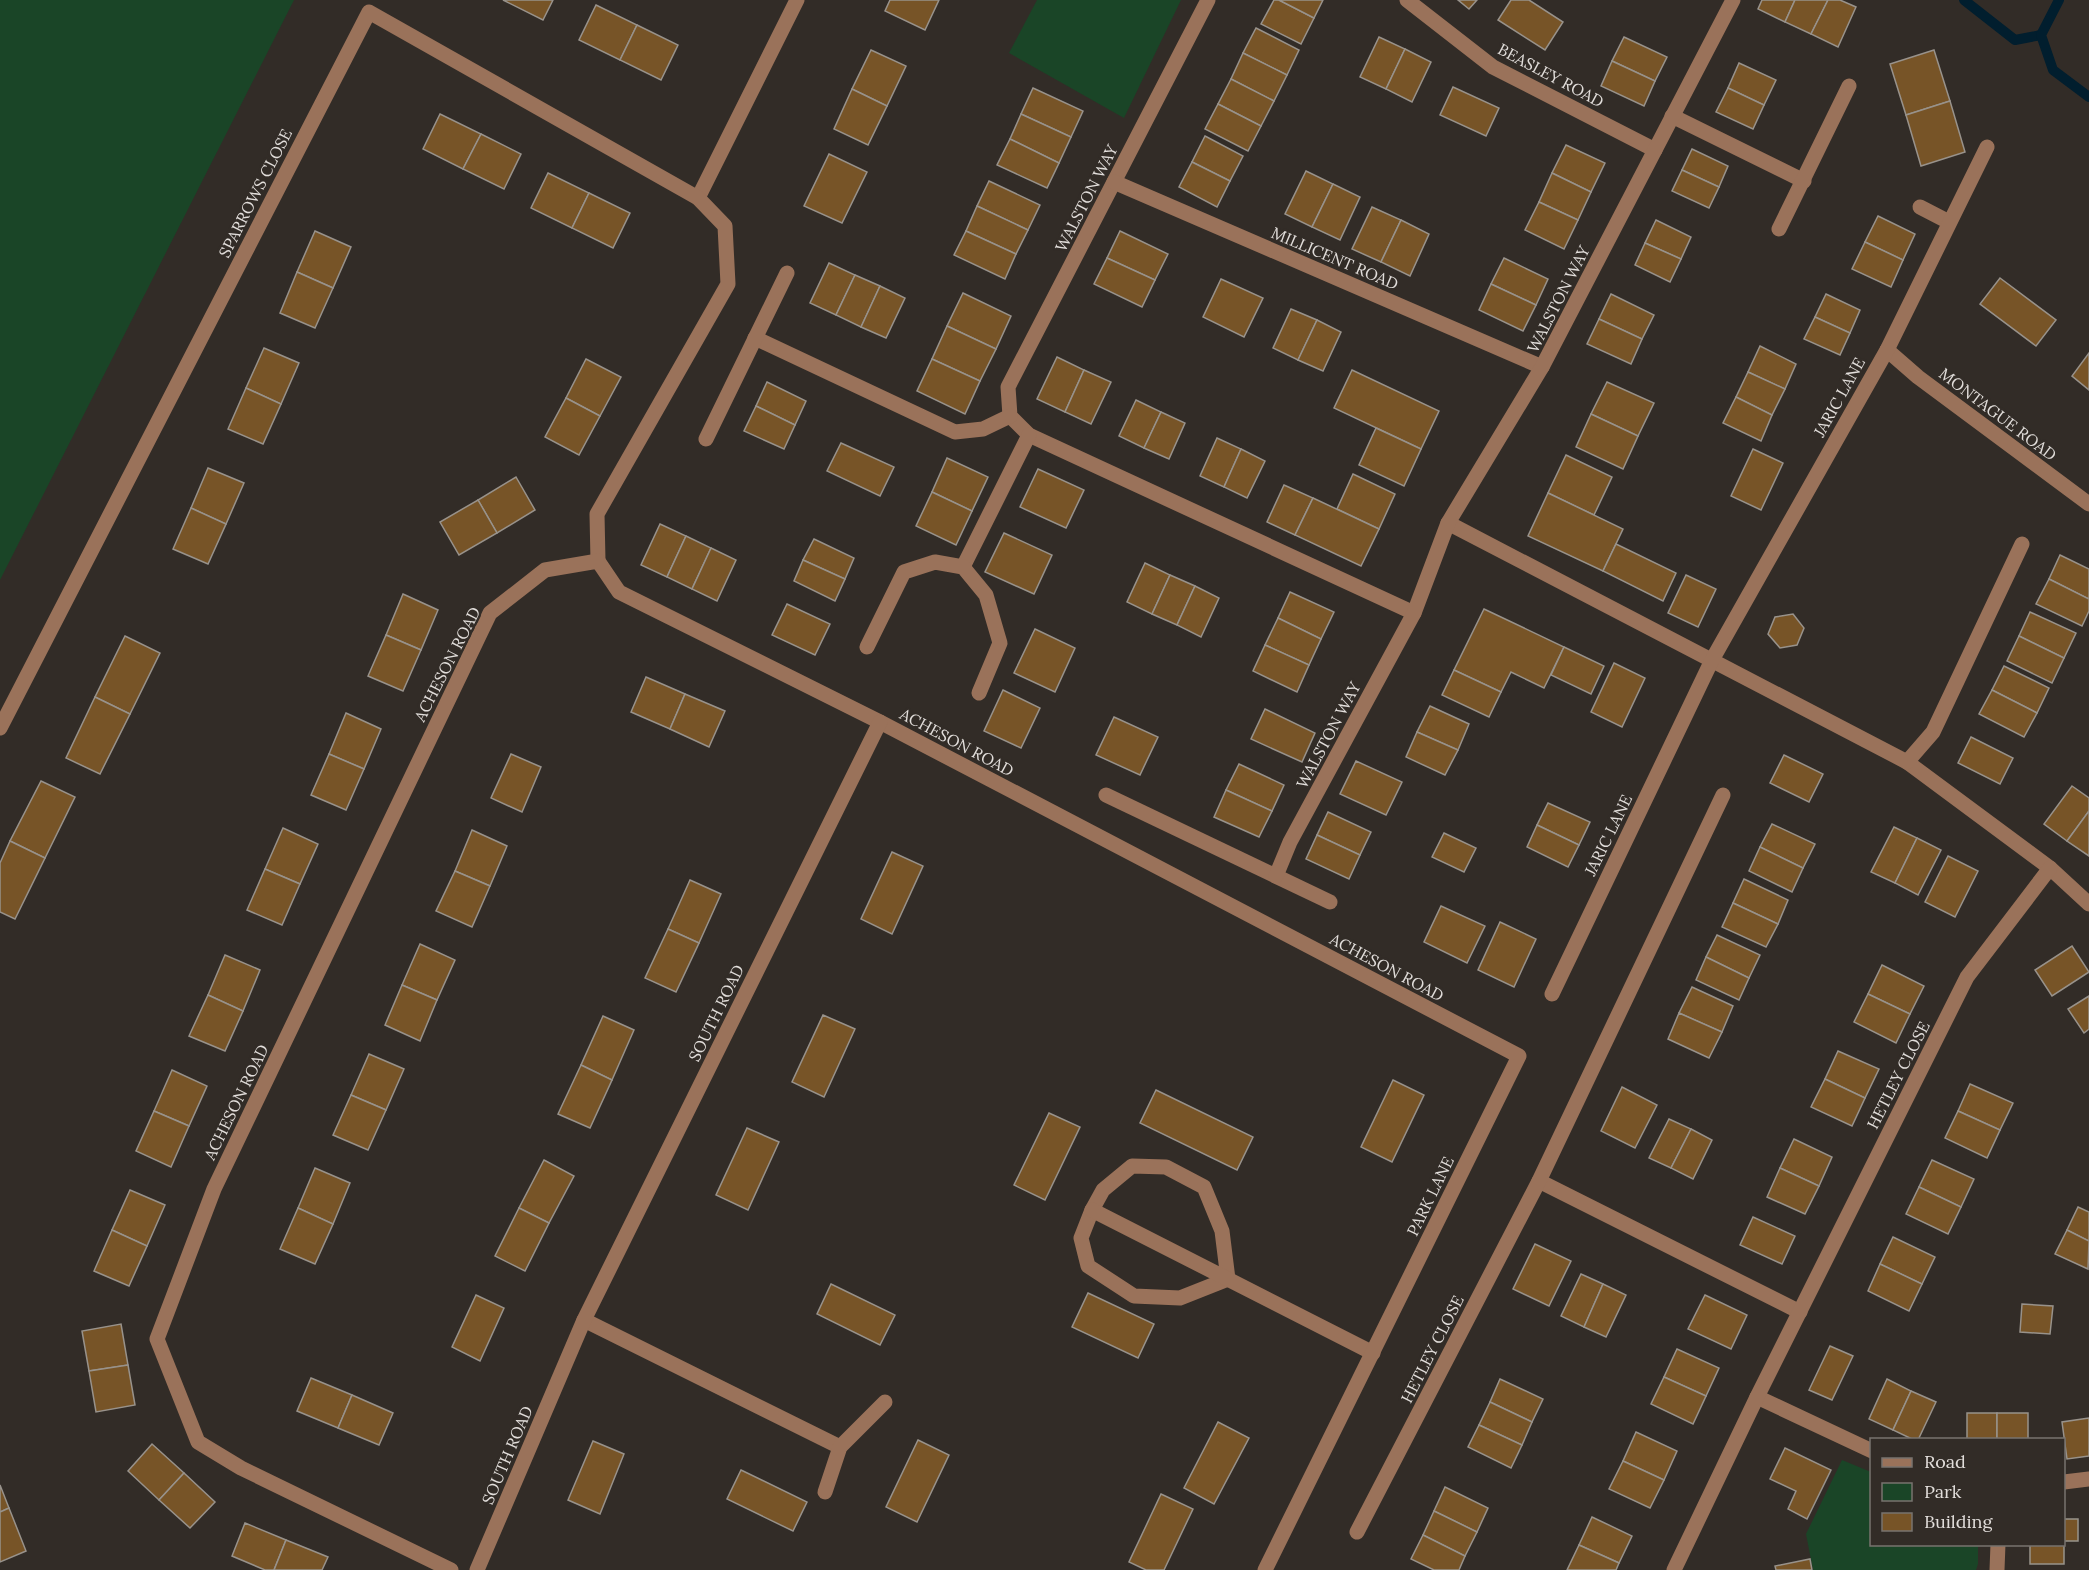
<svg xmlns="http://www.w3.org/2000/svg" width="2089" height="1570" font-family="Lora,serif">
  <style>
    .green { fill: #1a4527 }
    .lines { fill: none; stroke-linecap: round; stroke-linejoin: round }
    .stream { stroke: #011e2e; stroke-width: 10 }
    .building { fill: #775427; stroke: #98928b; stroke-width: 1.5 }
    .minor { stroke: #9a725a; stroke-width: 15 }
    .labels { text-anchor: middle; stroke-width: 5; stroke-linejoin: round; paint-order: stroke }
    .street-label { font-size: 16px; fill: #e2dedb; stroke: #322c27 }
  </style>
  <rect width="100%" height="100%" fill="#322c27"/>
  <g class="green">
    <polygon points="0,0 294,0 0,580"/>
    <polygon points="1037,0 1181,0 1124,118 1009,53"/>
    <polygon points="1842,1460 1871,1472 1872,1544 1978,1545 1978,1564 1976,1570 1813,1570 1806,1534"/>
  </g>
  <g class="lines">
    <g class="stream">
      <polyline points="1964,0 2015,40 2041,35"/>
      <polyline points="2059,0 2041,35 2053,70 2089,97"/>
    </g>
  </g>
  <g class="building">
    <polygon points="503,0 553,0 543,20"/>
    <polygon points="890,0 939,0 925,30 885,11"/>
    <polygon points="1274,0 1279,0 1314,18 1301,44 1261,24"/>
    <polygon points="1279,0 1323,0 1314,18"/>
    <polygon points="1458,0 1477,0 1469,9"/>
    <polygon points="1511,0 1529,0 1563,22 1545,50 1498,20"/>
    <polygon points="1762,0 1795,0 1785,22 1758,9"/>
    <polygon points="1795,0 1828,0 1811,34 1785,22"/>
    <polygon points="1828,0 1840,0 1856,7 1838,47 1811,34"/>
    <polygon points="596,5 637,25 620,60 579,40"/>
    <polygon points="637,25 678,45 661,80 620,60"/>
    <polygon points="1256,28 1299,50 1287,75 1243,53"/>
    <polygon points="1379,37 1405,49 1386,89 1360,77"/>
    <polygon points="1624,37 1667,57 1655,81 1612,61"/>
    <polygon points="1405,49 1431,62 1412,102 1386,89"/>
    <polygon points="871,50 906,66 887,106 852,89"/>
    <polygon points="1934,50 1950,101 1906,115 1890,64"/>
    <polygon points="1243,53 1287,75 1274,101 1231,79"/>
    <polygon points="1612,61 1655,81 1644,106 1601,86"/>
    <polygon points="1739,63 1776,80 1764,105 1728,88"/>
    <polygon points="1231,79 1274,101 1261,126 1218,104"/>
    <polygon points="1453,87 1499,108 1486,136 1440,115"/>
    <polygon points="1033,88 1083,111 1071,137 1021,114"/>
    <polygon points="1728,88 1764,105 1753,129 1716,112"/>
    <polygon points="852,89 887,106 868,145 834,129"/>
    <polygon points="1950,101 1965,152 1921,166 1906,115"/>
    <polygon points="1218,104 1261,126 1248,151 1205,129"/>
    <polygon points="440,114 481,134 463,169 423,149"/>
    <polygon points="1021,114 1071,137 1059,163 1010,139"/>
    <polygon points="481,134 521,154 504,189 463,169"/>
    <polygon points="1205,136 1243,156 1230,181 1192,162"/>
    <polygon points="1010,139 1059,163 1047,188 997,165"/>
    <polygon points="1566,145 1605,163 1591,192 1552,173"/>
    <polygon points="1692,149 1728,166 1719,187 1682,170"/>
    <polygon points="829,154 867,172 842,223 804,206"/>
    <polygon points="1192,162 1230,181 1217,207 1179,187"/>
    <polygon points="1682,170 1719,187 1709,208 1672,191"/>
    <polygon points="1306,171 1333,184 1312,227 1285,214"/>
    <polygon points="548,173 589,193 572,228 531,208"/>
    <polygon points="1552,173 1591,192 1578,220 1539,202"/>
    <polygon points="989,181 1040,205 1028,230 977,206"/>
    <polygon points="1333,184 1360,197 1340,240 1312,227"/>
    <polygon points="589,193 630,213 613,248 572,228"/>
    <polygon points="1539,202 1578,220 1564,249 1525,230"/>
    <polygon points="977,206 1028,230 1016,254 966,231"/>
    <polygon points="1372,207 1401,220 1381,262 1352,249"/>
    <polygon points="1878,216 1915,234 1903,260 1865,242"/>
    <polygon points="1401,220 1429,234 1410,276 1381,262"/>
    <polygon points="1656,220 1691,237 1681,259 1645,243"/>
    <polygon points="315,231 351,247 333,288 297,272"/>
    <polygon points="966,231 1016,254 1005,279 954,255"/>
    <polygon points="1120,231 1168,254 1155,280 1107,258"/>
    <polygon points="1865,242 1903,260 1891,287 1852,269"/>
    <polygon points="1645,243 1681,259 1670,282 1635,265"/>
    <polygon points="1107,258 1155,280 1142,307 1094,284"/>
    <polygon points="1504,258 1548,279 1536,305 1491,284"/>
    <polygon points="829,263 855,275 836,315 810,303"/>
    <polygon points="297,272 333,288 315,328 280,313"/>
    <polygon points="855,275 880,286 861,327 836,315"/>
    <polygon points="2000,278 2056,320 2036,346 1980,304"/>
    <polygon points="1221,279 1263,298 1244,337 1203,317"/>
    <polygon points="1491,284 1536,305 1523,331 1479,310"/>
    <polygon points="880,286 905,298 886,338 861,327"/>
    <polygon points="963,293 1011,316 996,349 947,326"/>
    <polygon points="1611,294 1654,315 1642,339 1599,319"/>
    <polygon points="1826,294 1860,310 1850,333 1815,317"/>
    <polygon points="1291,309 1317,320 1298,360 1273,348"/>
    <polygon points="1815,317 1850,333 1840,355 1804,339"/>
    <polygon points="1599,319 1642,339 1631,364 1587,344"/>
    <polygon points="1317,320 1341,332 1323,371 1298,360"/>
    <polygon points="947,326 996,349 980,381 932,359"/>
    <polygon points="1760,346 1796,364 1785,389 1748,372"/>
    <polygon points="264,348 299,363 281,404 246,388"/>
    <polygon points="2089,353 2089,390 2072,376"/>
    <polygon points="1057,357 1084,370 1065,412 1037,399"/>
    <polygon points="586,359 621,377 600,416 566,398"/>
    <polygon points="932,359 980,381 965,414 917,391"/>
    <polygon points="1084,370 1111,382 1091,424 1065,412"/>
    <polygon points="1352,370 1439,411 1421,449 1334,408"/>
    <polygon points="1748,372 1785,389 1772,415 1736,397"/>
    <polygon points="767,382 806,401 795,425 756,406"/>
    <polygon points="1607,382 1654,403 1638,436 1591,414"/>
    <polygon points="246,388 281,404 263,444 228,429"/>
    <polygon points="1736,397 1772,415 1761,441 1723,423"/>
    <polygon points="566,398 600,416 579,455 545,437"/>
    <polygon points="1136,400 1161,412 1144,448 1119,436"/>
    <polygon points="756,406 795,425 784,449 744,431"/>
    <polygon points="1161,412 1185,423 1169,459 1144,448"/>
    <polygon points="1591,414 1638,436 1623,469 1576,447"/>
    <polygon points="1376,428 1421,449 1404,486 1359,465"/>
    <polygon points="1217,438 1241,449 1224,487 1200,476"/>
    <polygon points="841,443 894,467 880,496 827,471"/>
    <polygon points="1241,449 1265,461 1247,498 1224,487"/>
    <polygon points="1753,449 1783,463 1761,510 1731,496"/>
    <polygon points="1566,455 1612,477 1594,515 1548,493"/>
    <polygon points="947,458 988,477 972,511 932,492"/>
    <polygon points="208,468 244,483 226,524 191,508"/>
    <polygon points="1038,469 1084,490 1066,528 1020,507"/>
    <polygon points="1353,474 1395,494 1379,529 1337,509"/>
    <polygon points="516,477 535,510 497,533 478,500"/>
    <polygon points="1284,485 1313,498 1295,535 1267,522"/>
    <polygon points="932,492 972,511 956,545 916,526"/>
    <polygon points="1548,493 1623,529 1603,571 1528,536"/>
    <polygon points="1313,498 1379,529 1361,566 1295,535"/>
    <polygon points="478,500 497,533 459,555 440,522"/>
    <polygon points="191,508 226,524 208,564 173,549"/>
    <polygon points="660,524 686,536 667,577 641,565"/>
    <polygon points="1004,533 1052,555 1034,594 985,572"/>
    <polygon points="686,536 711,548 692,589 667,577"/>
    <polygon points="814,539 854,558 845,579 803,560"/>
    <polygon points="1616,544 1676,573 1663,601 1603,571"/>
    <polygon points="711,548 736,560 717,601 692,589"/>
    <polygon points="2060,555 2089,569 2089,599 2049,579"/>
    <polygon points="803,560 845,579 835,601 794,581"/>
    <polygon points="1145,563 1170,575 1152,614 1127,602"/>
    <polygon points="1170,575 1195,586 1177,625 1152,614"/>
    <polygon points="1686,575 1716,589 1698,627 1668,613"/>
    <polygon points="2049,579 2089,599 2089,611 2082,626 2036,604"/>
    <polygon points="1195,586 1219,598 1201,637 1177,625"/>
    <polygon points="1290,592 1334,612 1321,639 1278,618"/>
    <polygon points="403,594 438,610 421,650 386,635"/>
    <polygon points="787,604 830,624 815,655 772,635"/>
    <polygon points="1484,609 1564,647 1544,688 1511,672 1501,692 1454,670"/>
    <polygon points="2030,612 2076,633 2064,658 2019,636"/>
    <polygon points="1793,614 1804,628 1797,645 1780,648 1768,634 1775,617"/>
    <polygon points="1278,618 1321,639 1309,665 1265,645"/>
    <polygon points="1035,629 1075,648 1055,692 1014,673"/>
    <polygon points="386,635 421,650 403,691 368,676"/>
    <polygon points="125,636 160,653 130,714 95,697"/>
    <polygon points="2019,636 2064,658 2052,683 2007,661"/>
    <polygon points="1265,645 1309,665 1297,692 1253,671"/>
    <polygon points="1564,647 1604,666 1591,694 1551,675"/>
    <polygon points="1614,663 1645,678 1622,727 1591,712"/>
    <polygon points="2004,666 2049,688 2037,713 1992,690"/>
    <polygon points="1454,670 1501,692 1489,717 1442,695"/>
    <polygon points="646,677 685,694 670,729 631,712"/>
    <polygon points="1003,690 1040,708 1021,748 984,731"/>
    <polygon points="1992,690 2037,713 2024,737 1979,714"/>
    <polygon points="685,694 725,711 709,747 670,729"/>
    <polygon points="95,697 130,714 100,774 66,758"/>
    <polygon points="1430,706 1469,724 1458,750 1417,732"/>
    <polygon points="1265,709 1315,733 1302,762 1251,739"/>
    <polygon points="346,713 381,729 364,769 329,754"/>
    <polygon points="1114,717 1158,737 1140,775 1096,755"/>
    <polygon points="1417,732 1458,750 1445,775 1406,757"/>
    <polygon points="1971,737 2013,758 2000,784 1958,763"/>
    <polygon points="329,754 364,769 346,810 311,795"/>
    <polygon points="511,754 541,767 522,812 491,798"/>
    <polygon points="1784,755 1823,774 1809,802 1770,783"/>
    <polygon points="1356,761 1402,782 1386,815 1340,794"/>
    <polygon points="1239,764 1284,785 1272,811 1226,790"/>
    <polygon points="41,781 75,797 45,858 10,841"/>
    <polygon points="2072,786 2089,798 2089,811 2067,841 2044,824"/>
    <polygon points="1226,790 1272,811 1259,837 1214,817"/>
    <polygon points="1548,803 1590,822 1579,845 1537,825"/>
    <polygon points="2089,811 2089,856 2067,841"/>
    <polygon points="1328,812 1371,832 1360,855 1317,835"/>
    <polygon points="1772,824 1815,844 1803,868 1760,847"/>
    <polygon points="1537,825 1579,845 1568,867 1527,847"/>
    <polygon points="1894,827 1917,838 1895,883 1871,872"/>
    <polygon points="283,828 318,844 300,884 265,869"/>
    <polygon points="472,830 507,846 490,886 455,871"/>
    <polygon points="1444,833 1476,848 1464,872 1432,857"/>
    <polygon points="1317,835 1360,855 1349,879 1306,859"/>
    <polygon points="1917,838 1941,850 1918,895 1895,883"/>
    <polygon points="10,841 45,858 15,919 0,912 0,863"/>
    <polygon points="1760,847 1803,868 1792,892 1749,871"/>
    <polygon points="892,852 923,866 892,934 861,919"/>
    <polygon points="1948,856 1978,871 1955,917 1925,902"/>
    <polygon points="265,869 300,884 282,925 247,910"/>
    <polygon points="455,871 490,886 472,927 436,911"/>
    <polygon points="1744,879 1788,900 1778,924 1733,903"/>
    <polygon points="690,880 721,894 699,943 668,929"/>
    <polygon points="1733,903 1778,924 1766,947 1722,927"/>
    <polygon points="1441,906 1485,926 1467,963 1424,942"/>
    <polygon points="1500,922 1536,939 1514,987 1478,970"/>
    <polygon points="668,929 699,943 676,992 645,978"/>
    <polygon points="1717,935 1760,955 1749,978 1706,957"/>
    <polygon points="420,944 455,960 437,1000 402,985"/>
    <polygon points="2072,946 2089,972 2052,996 2035,970"/>
    <polygon points="225,955 260,970 243,1011 208,995"/>
    <polygon points="1706,957 1749,978 1739,1000 1696,980"/>
    <polygon points="1882,965 1924,986 1910,1014 1868,994"/>
    <polygon points="402,985 437,1000 420,1041 385,1025"/>
    <polygon points="1692,987 1733,1006 1722,1032 1679,1013"/>
    <polygon points="1868,994 1910,1014 1896,1043 1854,1022"/>
    <polygon points="208,995 243,1011 225,1051 189,1036"/>
    <polygon points="2089,996 2089,1029 2084,1033 2068,1009"/>
    <polygon points="1679,1013 1722,1032 1709,1058 1668,1039"/>
    <polygon points="823,1015 855,1029 824,1097 792,1082"/>
    <polygon points="603,1016 634,1030 612,1080 581,1065"/>
    <polygon points="1838,1051 1879,1069 1865,1098 1825,1079"/>
    <polygon points="369,1054 404,1069 386,1110 351,1095"/>
    <polygon points="581,1065 612,1080 590,1128 558,1114"/>
    <polygon points="172,1070 207,1086 189,1126 154,1111"/>
    <polygon points="1825,1079 1865,1098 1852,1126 1811,1107"/>
    <polygon points="1393,1080 1424,1095 1392,1162 1361,1147"/>
    <polygon points="1970,1084 2013,1103 2000,1130 1958,1111"/>
    <polygon points="1622,1087 1657,1105 1635,1148 1601,1131"/>
    <polygon points="1156,1090 1253,1137 1237,1170 1140,1123"/>
    <polygon points="351,1095 386,1110 368,1150 333,1135"/>
    <polygon points="154,1111 189,1126 171,1167 136,1151"/>
    <polygon points="1958,1111 2000,1130 1987,1158 1945,1138"/>
    <polygon points="1049,1113 1080,1127 1045,1200 1014,1185"/>
    <polygon points="1669,1119 1691,1129 1671,1168 1649,1158"/>
    <polygon points="747,1128 779,1142 748,1210 716,1195"/>
    <polygon points="1691,1129 1712,1140 1693,1179 1671,1168"/>
    <polygon points="1794,1139 1832,1157 1819,1186 1780,1168"/>
    <polygon points="544,1160 574,1176 549,1223 519,1208"/>
    <polygon points="1932,1160 1974,1179 1961,1207 1919,1187"/>
    <polygon points="315,1168 350,1183 333,1224 298,1208"/>
    <polygon points="1780,1168 1819,1186 1805,1214 1767,1197"/>
    <polygon points="1919,1187 1961,1207 1948,1234 1906,1214"/>
    <polygon points="130,1190 165,1205 147,1246 112,1230"/>
    <polygon points="2078,1207 2089,1212 2089,1241 2067,1230"/>
    <polygon points="298,1208 333,1224 315,1264 280,1249"/>
    <polygon points="519,1208 549,1223 525,1271 495,1256"/>
    <polygon points="1753,1217 1795,1236 1782,1264 1740,1245"/>
    <polygon points="112,1230 147,1246 129,1286 94,1271"/>
    <polygon points="2067,1230 2089,1241 2088,1269 2055,1254"/>
    <polygon points="1893,1237 1935,1257 1922,1284 1880,1264"/>
    <polygon points="1535,1244 1571,1261 1549,1306 1513,1289"/>
    <polygon points="1880,1264 1922,1284 1909,1311 1868,1291"/>
    <polygon points="1581,1274 1603,1284 1584,1327 1561,1316"/>
    <polygon points="831,1284 895,1315 880,1345 817,1314"/>
    <polygon points="1603,1284 1626,1295 1606,1337 1584,1327"/>
    <polygon points="1088,1293 1154,1324 1138,1358 1072,1327"/>
    <polygon points="476,1295 504,1308 480,1361 452,1347"/>
    <polygon points="1705,1295 1747,1315 1731,1349 1688,1329"/>
    <polygon points="2022,1304 2053,1306 2050,1334 2020,1332"/>
    <polygon points="121,1324 128,1365 89,1371 82,1331"/>
    <polygon points="1830,1346 1853,1356 1832,1400 1809,1390"/>
    <polygon points="1677,1349 1719,1368 1706,1396 1664,1377"/>
    <polygon points="128,1365 135,1405 96,1412 89,1371"/>
    <polygon points="1664,1377 1706,1396 1693,1424 1651,1404"/>
    <polygon points="311,1378 352,1395 338,1428 297,1411"/>
    <polygon points="1500,1379 1543,1399 1532,1422 1490,1402"/>
    <polygon points="1887,1379 1911,1391 1893,1430 1869,1419"/>
    <polygon points="1911,1391 1936,1402 1918,1440 1914,1440 1893,1430"/>
    <polygon points="352,1395 393,1413 379,1445 338,1428"/>
    <polygon points="1490,1402 1532,1422 1522,1445 1479,1425"/>
    <rect x="1967" y="1413" width="30" height="27"/>
    <rect x="1997" y="1413" width="31" height="27"/>
    <polygon points="2089,1418 2089,1456 2067,1459 2062,1422"/>
    <polygon points="1218,1422 1249,1438 1214,1504 1184,1488"/>
    <polygon points="1479,1425 1522,1445 1511,1468 1468,1447"/>
    <polygon points="1636,1432 1677,1451 1664,1480 1623,1461"/>
    <polygon points="918,1440 949,1455 917,1522 886,1507"/>
    <polygon points="593,1441 624,1454 600,1514 568,1500"/>
    <polygon points="152,1444 184,1473 159,1500 128,1471"/>
    <polygon points="1785,1448 1831,1470 1807,1519 1788,1509 1796,1491 1770,1479"/>
    <polygon points="1623,1461 1664,1480 1650,1508 1609,1489"/>
    <polygon points="741,1470 807,1502 793,1531 727,1499"/>
    <polygon points="184,1473 215,1502 190,1528 159,1500"/>
    <polygon points="0,1485 9,1508 0,1512"/>
    <polygon points="1445,1487 1488,1508 1477,1532 1434,1511"/>
    <polygon points="1161,1494 1193,1509 1164,1570 1146,1570 1129,1562"/>
    <polygon points="9,1508 26,1551 0,1562 0,1512"/>
    <polygon points="1434,1511 1477,1532 1465,1556 1423,1535"/>
    <polygon points="1592,1517 1632,1536 1619,1563 1579,1545"/>
    <polygon points="2064,1519 2078,1519 2078,1541 2064,1541 2064,1564 2030,1564 2030,1544 2064,1544"/>
    <polygon points="245,1523 286,1540 274,1570 265,1570 232,1556"/>
    <polygon points="1423,1535 1465,1556 1459,1570 1434,1570 1411,1559"/>
    <polygon points="286,1540 328,1557 322,1570 274,1570"/>
    <polygon points="1579,1545 1619,1563 1616,1570 1567,1570"/>
    <polygon points="1810,1559 1812,1570 1776,1570 1775,1566"/>
  </g>
  <g class="lines">
    <g class="minor">
      <polyline points="1208,0 1008,387 1010,416 1029,435 1414,613"/>
      <polyline points="1407,0 1493,67 1655,150"/>
      <polyline points="1672,116 1804,181"/>
      <polyline points="1114,182 1542,367"/>
      <polyline points="698,198 797,0"/>
      <polyline points="1920,207 1949,222"/>
      <polyline points="1779,229 1849,86"/>
      <polyline points="755,338 955,432 983,429 1010,416"/>
      <polyline points="1887,350 1918,377 2089,504"/>
      <polyline points="706,439 787,273"/>
      <polyline points="1448,523 1907,762 2050,868 2089,904"/>
      <polyline points="963,567 1029,435"/>
      <polyline points="867,647 904,572 935,562 963,567 986,595 1000,643 979,693"/>
      <polyline points="0,728 369,12 698,198 725,226 728,284 597,514 598,561"/>
      <polyline points="1907,762 1933,732 2022,544"/>
      <polyline points="1106,795 1330,902"/>
      <polyline points="1276,876 1290,842 1414,613 1448,523 1542,367 1733,0"/>
      <polyline points="1552,994 1712,660 1887,350 1987,147"/>
      <polygon points="1132,1166 1166,1167 1204,1187 1222,1231 1228,1279 1180,1298 1134,1296 1088,1266 1081,1238 1092,1210 1103,1190"/>
      <polyline points="1539,1181 1800,1312"/>
      <polyline points="1092,1210 1373,1353"/>
      <polyline points="584,1320 840,1447"/>
      <polyline points="1757,1397 1872,1451"/>
      <polyline points="2064,1482 2089,1479"/>
      <polyline points="825,1492 840,1447 885,1402"/>
      <polyline points="1357,1532 1539,1181 1723,795"/>
      <polyline points="451,1570 241,1468 198,1442 157,1339 214,1189 490,613 545,570 598,561 619,592 880,722 1519,1056 1265,1570"/>
      <polyline points="477,1570 584,1320 880,722"/>
      <polyline points="1674,1570 1757,1397 1967,977 2050,868"/>
      <polyline points="1997,1570 1998,1544"/>
    </g>
  </g>
  <g class="labels">
    <g class="street-label">
      <text transform="translate(1551 75) rotate(28)" y="6">BEASLEY ROAD</text>
      <text transform="translate(255 193) rotate(-63)" y="6">SPARROWS CLOSE</text>
      <text transform="translate(1086 198) rotate(-63)" y="6">WALSTON WAY</text>
      <text transform="translate(1335 258) rotate(23)" y="6">MILLICENT ROAD</text>
      <text transform="translate(1558 299) rotate(-63)" y="6">WALSTON WAY</text>
      <text transform="translate(1839 397) rotate(-61)" y="6">JARIC LANE</text>
      <text transform="translate(1998 414) rotate(37)" y="6">MONTAGUE ROAD</text>
      <text transform="translate(447 664) rotate(-63)" y="6">ACHESON ROAD</text>
      <text transform="translate(1328 735) rotate(-62)" y="6">WALSTON WAY</text>
      <text transform="translate(957 742) rotate(28)" y="6">ACHESON ROAD</text>
      <text transform="translate(1608 835) rotate(-64)" y="6">JARIC LANE</text>
      <text transform="translate(1387 967) rotate(28)" y="6">ACHESON ROAD</text>
      <text transform="translate(716 1013) rotate(-64)" y="6">SOUTH ROAD</text>
      <text transform="translate(1898 1075) rotate(-63)" y="6">HETLEY CLOSE</text>
      <text transform="translate(236 1102) rotate(-64)" y="6">ACHESON ROAD</text>
      <text transform="translate(1430 1196) rotate(-64)" y="6">PARK LANE</text>
      <text transform="translate(1432 1349) rotate(-63)" y="6">HETLEY CLOSE</text>
      <text transform="translate(507 1455) rotate(-67)" y="6">SOUTH ROAD</text>
    </g>
  </g>
  <rect x="1870" y="1438" width="195" height="108" fill="#322c27" stroke="#78736f" stroke-width="1.5"/>
  <rect x="1882" y="1458" width="30" height="9" fill="#9a725a" stroke="#78736f" stroke-width="1.5"/>
  <text x="1924" y="1468" font-size="18" fill="#e2dedb">Road</text>
  <rect x="1882" y="1483" width="30" height="18" fill="#1a4527" stroke="#78736f" stroke-width="1.5"/>
  <text x="1924" y="1498" font-size="18" fill="#e2dedb">Park</text>
  <rect x="1882" y="1513" width="30" height="18" fill="#775427" stroke="#78736f" stroke-width="1.5"/>
  <text x="1924" y="1528" font-size="18" fill="#e2dedb">Building</text>
</svg>
